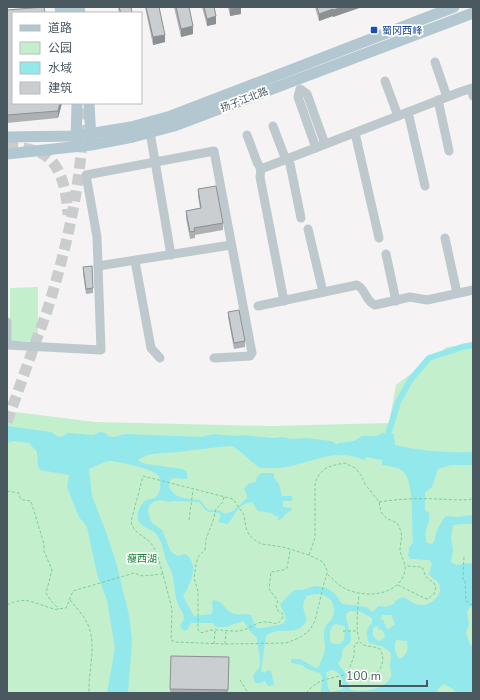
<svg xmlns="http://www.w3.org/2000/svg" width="480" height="700" font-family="'Nunito Sans','Noto Sans SC',sans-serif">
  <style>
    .green { fill: #c4efcd }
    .water { fill: #92e8eb; fill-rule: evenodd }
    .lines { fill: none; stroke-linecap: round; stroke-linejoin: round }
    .canal { stroke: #92e8eb; stroke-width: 6 }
    .major-tunnel { stroke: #caccce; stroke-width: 11; stroke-dasharray: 11 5.5; stroke-linecap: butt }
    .path { stroke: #7ccd97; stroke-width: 1; stroke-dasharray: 3 2; stroke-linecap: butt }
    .minor { stroke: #bec9ce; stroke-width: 9 }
    .major { stroke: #b3c7d0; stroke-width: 11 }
    .wall { fill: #aeb1b4 }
    .shaded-wall { fill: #8d9092 }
    .building { fill: #caced1; stroke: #8d9092 }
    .transit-dot { fill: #1a4fb4; stroke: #fff; stroke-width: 1.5 }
    .labels { text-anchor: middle; stroke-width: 3.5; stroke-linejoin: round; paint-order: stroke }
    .transit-label { font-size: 10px; fill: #164399; stroke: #fff; text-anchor: start }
    .street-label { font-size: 10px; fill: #4a5960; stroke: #fff }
    .park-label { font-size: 10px; fill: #1a823c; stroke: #fff }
  </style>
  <rect width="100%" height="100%" fill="#f5f3f3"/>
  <g class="green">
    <polygon points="38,287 38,341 10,341 10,288"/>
    <polygon points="473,344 473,693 7,693 7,411 95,422 271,426 389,423 396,385 447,347"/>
  </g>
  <path class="water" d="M 7,426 L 51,432 L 57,436 L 61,437 L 68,433 L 93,435 L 100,432 L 106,433 L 108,436 L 114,437 L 125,434 L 201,437 L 214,434 L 237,436 L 242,435 L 273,438 L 282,437 L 292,439 L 306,438 L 331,441 L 335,443 L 335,444 L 338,444 L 338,443 L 354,441 L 362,436 L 377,436 L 382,433 L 394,434 L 395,445 C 421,451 446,453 473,452 L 473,465 L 451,465 L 438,469 L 432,487 L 425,492 L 425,510 L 429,513 C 431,526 422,528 427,543 L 432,544 C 436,540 435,536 437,531 C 439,525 442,521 446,516 L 457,517 L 473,515 L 473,524 L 461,524 L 453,525 L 451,539 L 453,549 L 451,562 L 456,565 L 473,563 L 473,606 L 469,608 L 467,612 L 469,624 L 466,633 L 470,645 L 473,646 L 473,693 L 456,693 L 453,689 L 444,684 L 438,689 L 437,693 L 321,693 L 322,677 L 320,673 L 307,669 L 302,665 L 292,663 L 291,662 L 291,659 L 300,659 L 316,668 L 318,667 C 321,662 324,655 325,649 C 326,642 322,637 325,628 C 326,623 331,622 332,618 C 338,606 330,594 317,594 C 314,594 310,595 307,596 C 300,608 304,608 307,620 C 296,639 281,624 266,636 L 261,671 L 264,673 L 268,670 L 271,671 L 274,685 L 268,686 L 265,681 L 260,683 L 255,683 L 253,676 C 254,673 257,671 259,668 C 262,662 257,645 257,638 L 250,631 L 245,623 L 243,621 L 231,625 L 227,627 L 216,627 L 213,623 L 191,623 L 187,630 L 184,631 L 181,628 L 180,625 C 182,623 184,620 184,617 C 184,613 179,608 178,604 C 174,595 175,586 173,577 C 172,572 169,567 167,563 C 164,554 163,542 156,534 C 152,529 143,528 139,522 C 135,515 140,504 146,500 C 149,499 153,499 155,498 C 161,494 162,480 158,475 C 155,470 115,460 109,461 C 102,462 95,467 89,469 L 92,496 L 106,532 L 116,562 L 129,615 L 132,640 L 128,693 L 107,693 L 115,648 L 107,600 L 97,574 L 87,527 L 79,517 L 67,487 L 69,475 L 40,470 L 38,466 L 37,452 L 29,443 L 14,441 L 7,443 ZM 232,446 C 242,451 251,463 259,467 C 261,468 265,468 268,468 C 301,471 330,444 364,460 L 366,457 L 382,460 L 382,465 C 388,466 398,467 403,471 C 415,482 411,526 413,542 L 409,548 L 408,556 L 411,559 L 429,560 L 432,563 L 429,575 C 432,578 437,580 439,584 C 444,594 431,606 421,605 C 415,605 409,600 403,597 L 395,601 L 394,604 L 386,607 L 378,606 L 375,610 L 372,612 L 367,607 L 342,604 L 336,595 L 327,588 L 317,586 L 311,587 L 303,590 L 294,590 L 280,604 C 282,612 290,616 283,624 C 276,625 262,629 256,628 L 251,615 C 244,613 238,616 232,613 C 224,609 225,602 213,600 L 212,603 L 213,610 L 211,614 L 194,616 L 183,596 C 185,592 188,589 189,585 C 194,575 196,560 185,554 L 178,556 L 171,552 L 162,530 L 151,522 L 148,512 L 149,506 L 153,502 L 161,500 L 169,502 L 173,501 L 199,502 C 210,513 201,511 219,513 L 221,516 L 218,521 L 219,522 L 227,524 C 236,517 235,504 252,502 L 258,511 L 272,513 L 275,516 L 278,516 L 278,520 L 280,520 L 288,512 L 292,511 L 291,508 L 283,507 L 283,501 L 292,501 L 292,496 L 282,496 L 279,484 L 274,478 L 274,473 L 261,473 L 257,477 L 256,482 L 249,483 L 244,489 L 247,495 L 247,498 L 233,511 L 225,514 L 221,511 L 208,510 L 200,500 C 188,498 174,500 169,486 L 170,480 L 173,478 L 187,479 C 188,474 187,471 183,469 L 146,464 L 140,462 L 138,460 C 150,451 164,454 178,452 C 196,450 214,447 232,446 ZM 350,611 L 361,612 L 372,618 L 372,623 C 365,629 366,635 369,643 C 378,645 386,646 391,654 C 391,658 390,663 390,667 C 390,670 392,672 391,676 C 386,690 364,692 352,690 L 349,688 L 346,674 L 338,664 C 339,662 341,661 341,659 C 343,655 341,653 343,649 C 345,646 351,644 351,639 C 351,631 346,622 346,614 ZM 382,615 L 391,615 L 395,624 L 389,629 L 386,628 L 383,619 L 380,620 ZM 336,624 L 344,626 L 345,628 L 344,640 L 340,644 L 334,644 L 330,642 L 330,631 L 333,625 ZM 378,626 L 379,630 L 381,629 L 384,633 L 385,637 L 380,641 C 373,639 371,634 374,627 ZM 396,640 L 406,641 C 410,648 407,655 400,659 C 394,654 394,646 396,640 ZM 330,670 C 340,670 344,680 343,689 L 331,692 L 328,688 L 326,673 Z"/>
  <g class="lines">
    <polyline class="canal" points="386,441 398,402 411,379 429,358 462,347 473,345"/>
    <g class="major-tunnel">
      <path d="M 7,147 C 20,148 35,148 46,156 C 63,168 67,196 68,215"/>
      <path d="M 7,422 C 17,394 27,366 37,338 C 42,325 47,312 51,298 C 70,235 84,169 83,103"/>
    </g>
    <g class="path">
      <polyline points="7,491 19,493 20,498 23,500 31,501 44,544 44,551 52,570 46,593 51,601 59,609"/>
      <path d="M 224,497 L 223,502 L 216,509 L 213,521 L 206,539 L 205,550 L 198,557 L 196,565 L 194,578 L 198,591 L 198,630 C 203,636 205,630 212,630 C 222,629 233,633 243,630 C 250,628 257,622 264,622 C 273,621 277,628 283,617 L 283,614 L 277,610 L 276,605 L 278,601 L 269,589 L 271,572 L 283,570 L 287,568 L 290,551"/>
      <path d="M 379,502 C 398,499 417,498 436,499 C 448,499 460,501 473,499"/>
      <polyline points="189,520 193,490"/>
      <path d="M 309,555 L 315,538 L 315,483 C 321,467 329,466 345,463 L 355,468 L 361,475 L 365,484 L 379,502 L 381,512 L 386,518 L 397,523 C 404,535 401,537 400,549 C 400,556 406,562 405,570 C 401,596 364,599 344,588 C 338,585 333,579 328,575"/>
      <polyline points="464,557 463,579 465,580 466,601 472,605 473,611"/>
      <polyline points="398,585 424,598 428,599 434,594 436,587 434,583 426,577 422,567 406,566"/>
      <path d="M 70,600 C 77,608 84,616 88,625 C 97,646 88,671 89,693"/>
      <path d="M 7,605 C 27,595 35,604 54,609 C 57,610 62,608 66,608 L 73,591 L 134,573 L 143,576 L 163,574 L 172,609 L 171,640 L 175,642 L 225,644 L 286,643 L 299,638 L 309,631 L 315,621 L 324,583 L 327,574 L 327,570 L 323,562 L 309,555 L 283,547 L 262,544 L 256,541 L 249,535 L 246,528 L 244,515 L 233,499 L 143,476 L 131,522 C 135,536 146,535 153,546 C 158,554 160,565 163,574"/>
      <polyline points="343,631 357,631"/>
      <polyline points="214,644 215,631"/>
      <polyline points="225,644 226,632"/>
      <path d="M 350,673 C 359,673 361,679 368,679 C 380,673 387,662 380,649 C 374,646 367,647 362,644 C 354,639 358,603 359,595"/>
      <polyline points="240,680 248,693"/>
      <path d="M 306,693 C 321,676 330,680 350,673 C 349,662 353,663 354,655 C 355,651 353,649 355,644 L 359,642"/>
    </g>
    <g class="minor">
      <polyline points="435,62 447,97"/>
      <polyline points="385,81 398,116"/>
      <polyline points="438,100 449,151"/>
      <polyline points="408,112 425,186"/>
      <polyline points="273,126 284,155 290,164 301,218"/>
      <polyline points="150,132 171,255"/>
      <polyline points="355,133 379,238"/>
      <polyline points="247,135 257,162 261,169"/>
      <polyline points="316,148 298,97 300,89 307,94 325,144"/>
      <polyline points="308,229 323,292"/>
      <polyline points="445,238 457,293"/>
      <polyline points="386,254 396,301"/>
      <polyline points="135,261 151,348 160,358"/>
      <polyline points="98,266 231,245"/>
      <polyline points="284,301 260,177 261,169 460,92 472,88 473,96"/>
      <path d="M 258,306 L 357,285 C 366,289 365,301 375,305 L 410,297 L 427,300 L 473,290"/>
      <polyline points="7,322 7,345"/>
      <polyline points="7,345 101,350 97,237 86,175 214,151 252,353 250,356 214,358"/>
    </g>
    <g class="major">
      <polyline points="60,7 61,13"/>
      <polyline points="69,7 70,13"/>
      <polyline points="79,7 80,13"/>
      <polyline points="89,103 91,140"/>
      <polyline points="7,137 76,136 131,127 171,116 454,7"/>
      <polyline points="76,142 77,103"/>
      <polyline points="7,154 91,145 133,137 174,126 473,13"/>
    </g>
  </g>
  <g class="wall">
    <polygon points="118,7 131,7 132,13 119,13"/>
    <polygon points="145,7 159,7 165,42 153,45"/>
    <polygon points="174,7 189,7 193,34 181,37"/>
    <polygon points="202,7 214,7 216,24 207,26"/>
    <polygon points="228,7 241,7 241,14 230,16"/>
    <polygon points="315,7 362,7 333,17 333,16 319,21"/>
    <polygon points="7,10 13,103 62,103 58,118 7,123"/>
    <polygon points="198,189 223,223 223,230 195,235 195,238 190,239 186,218 186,211 200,208 198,196"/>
    <polygon points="83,267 93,288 93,293 86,294 83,273"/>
    <polygon points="228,312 245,341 245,347 234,349 228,317"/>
    <polygon points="171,656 229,657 228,693 170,693"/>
  </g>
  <g class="shaded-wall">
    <polygon points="238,7 241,7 241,14 230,16 230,9"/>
    <polygon points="343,7 362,7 333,17 333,10"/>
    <polygon points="333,9 333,16 319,21 319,14"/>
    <polygon points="216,16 216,24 207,26 207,19"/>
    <polygon points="193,26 193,34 181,37 181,29"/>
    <polygon points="165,35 165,42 153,45 153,37"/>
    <polygon points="60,103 62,103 58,118 58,111"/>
  </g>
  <g class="building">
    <polygon points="44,7 45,13 13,13 13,103 60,103 58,111 7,115 7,10"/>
    <polygon points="119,7 131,7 132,13 121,13"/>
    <polygon points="146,7 159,7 165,35 153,37"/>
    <polygon points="176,7 189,7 193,26 181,29"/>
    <polygon points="204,7 214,7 216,16 207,19"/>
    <polygon points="230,7 238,7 230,9"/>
    <polygon points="317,7 343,7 333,10 333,9 319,14"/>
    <polygon points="216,186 223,223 194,228 195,231 190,232 186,211 201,208 198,189"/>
    <polygon points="92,266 93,288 86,289 83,267"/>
    <polygon points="239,310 245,341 234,343 228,312"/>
    <polygon points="171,656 229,657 228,690 170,689"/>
  </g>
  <rect class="transit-dot" x="370" y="26" width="8" height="8" rx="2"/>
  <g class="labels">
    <g class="transit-label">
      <text x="382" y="34">蜀冈西峰</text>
    </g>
    <g class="street-label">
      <text transform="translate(244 99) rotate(-21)" y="4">扬子江北路</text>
    </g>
    <g class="park-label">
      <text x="142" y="562">瘦西湖</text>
    </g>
  </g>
  <rect width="480" height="700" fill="none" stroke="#4a5960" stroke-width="16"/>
  <rect x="12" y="12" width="130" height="92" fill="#ffffff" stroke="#b7bdbf"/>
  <rect x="20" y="25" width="20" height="6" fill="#b3c7d0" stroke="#b7bdbf"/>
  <text x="48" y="32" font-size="12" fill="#4a5960">道路</text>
  <rect x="20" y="42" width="20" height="12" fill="#c4efcd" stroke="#b7bdbf"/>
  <text x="48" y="52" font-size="12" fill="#4a5960">公园</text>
  <rect x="20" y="62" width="20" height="12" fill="#92e8eb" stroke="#b7bdbf"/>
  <text x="48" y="72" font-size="12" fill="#4a5960">水域</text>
  <rect x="20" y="82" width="20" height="12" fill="#caced1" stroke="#b7bdbf"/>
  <text x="48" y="92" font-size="12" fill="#4a5960">建筑</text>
  <path d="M340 680v6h87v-6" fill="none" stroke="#4a5960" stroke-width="2"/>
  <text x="346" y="680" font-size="12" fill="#4a5960" stroke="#ffffff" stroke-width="3" paint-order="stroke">100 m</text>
</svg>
